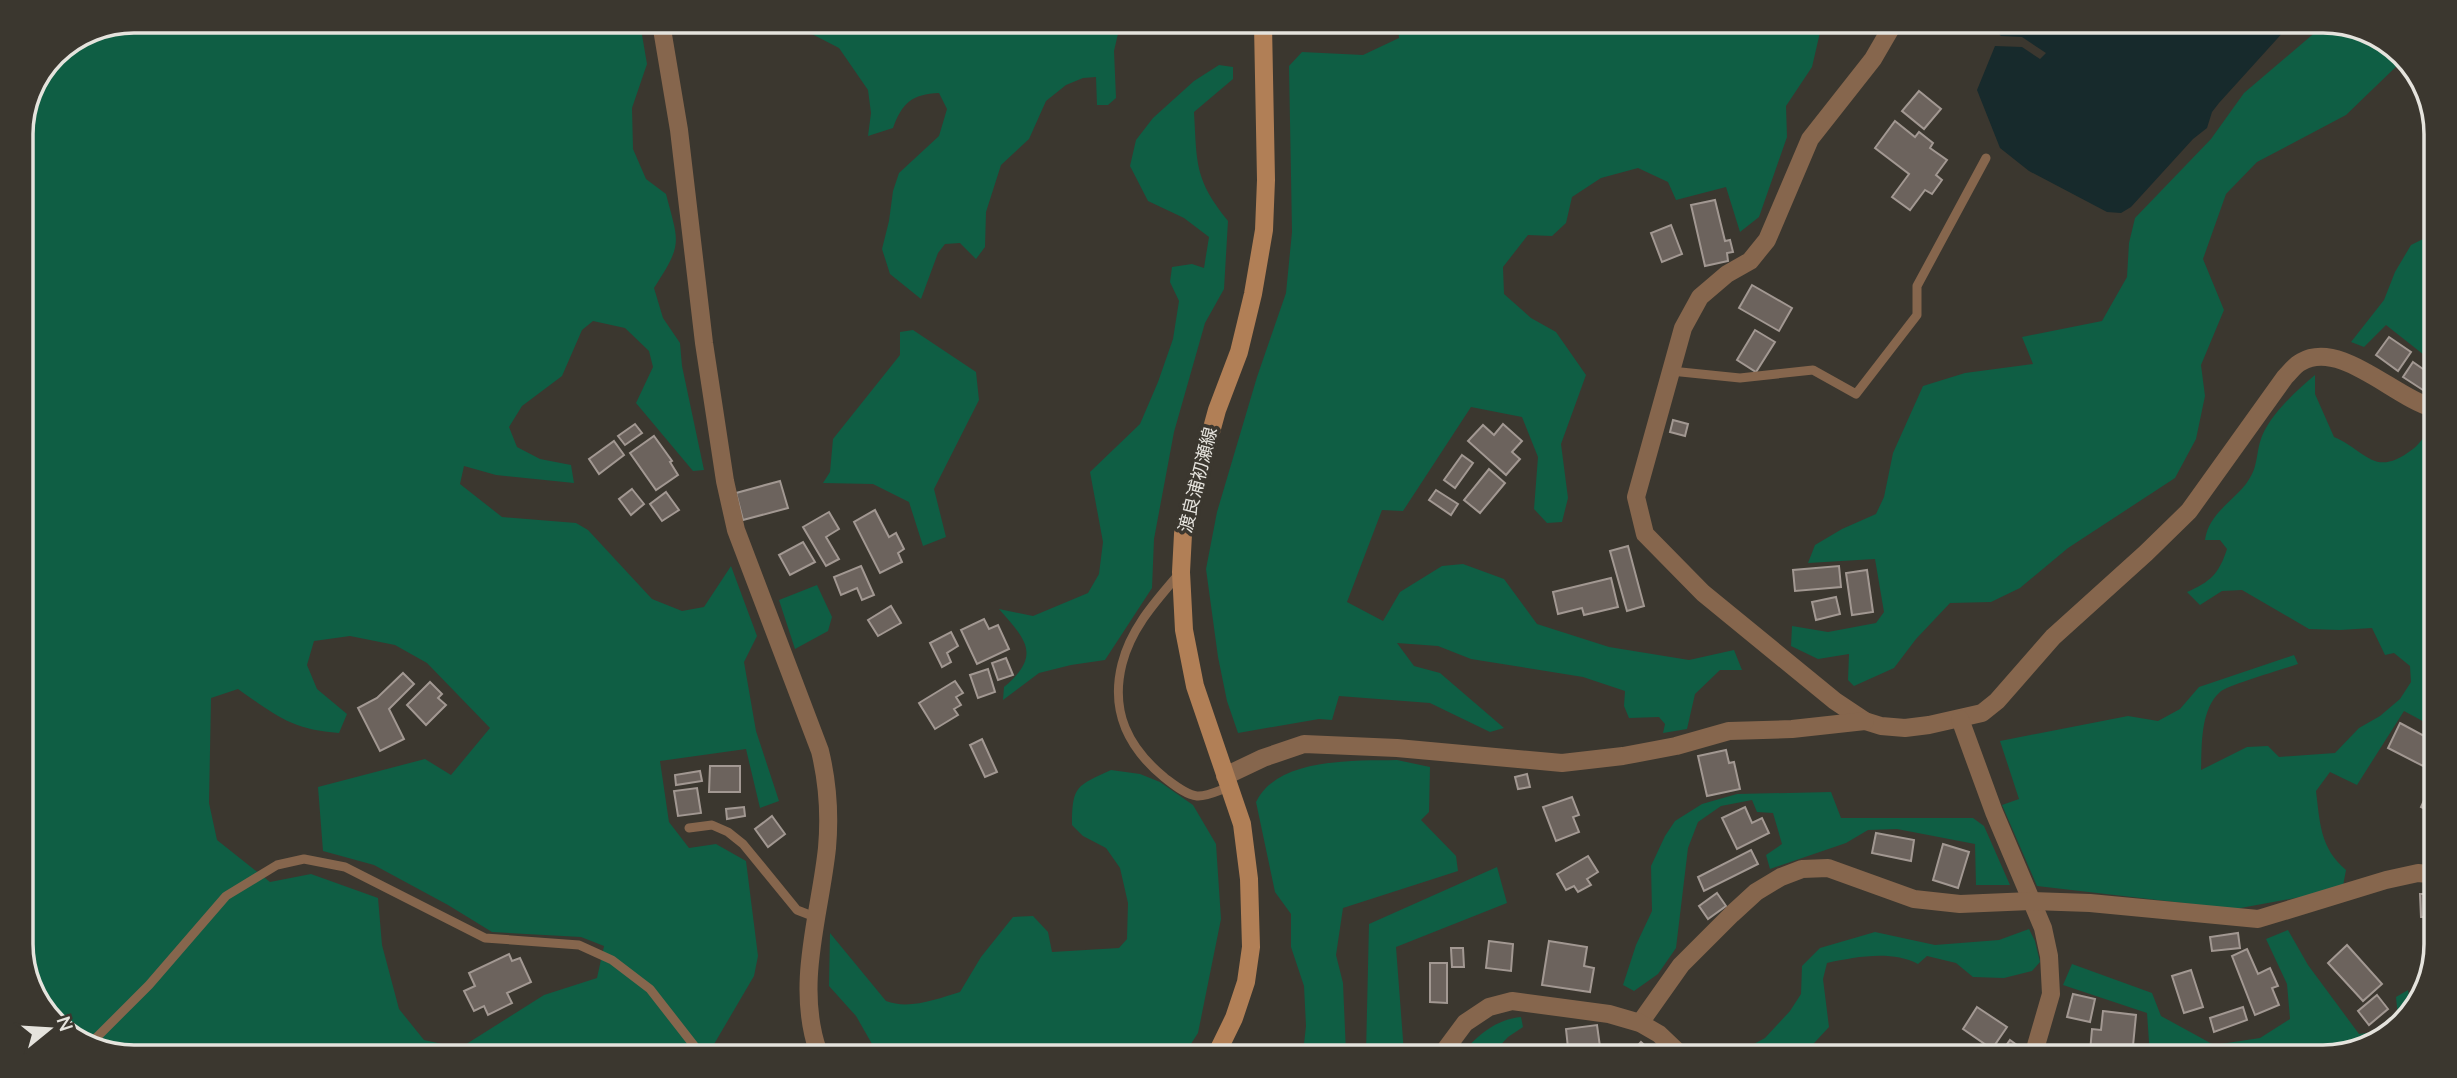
<svg xmlns="http://www.w3.org/2000/svg" width="2457" height="1078" font-family="Mulish,'Noto Sans JP',sans-serif">
  <style>
    .green { fill: #0f5e44; fill-rule: evenodd }
    .water { fill: #172a2c }
    .building { fill: #6c635d; stroke: #a29892; stroke-width: 2 }
    .lines { fill: none; stroke-linecap: round; stroke-linejoin: round }
    .service { stroke: #86664d; stroke-width: 9 }
    .minor { stroke: #86664d; stroke-width: 18 }
    .secondary { stroke: #b17f56; stroke-width: 18 }
    .labels { text-anchor: middle; stroke-width: 7; stroke-linejoin: round; paint-order: stroke }
    .street-label { font-size: 18px; fill: #e5e3dd; stroke: #3b372f }
    .rim { fill: none; stroke: #e5e3dd; stroke-width: 3.5 }
  </style>
  <rect width="100%" height="100%" fill="#3b372f"/>
  <g class="green">
    <path d="M 134,21 L 640,23 L 647,64 L 632,108 L 633,149 L 646,179 L 666,194 C 679,244 683,243 654,288 L 663,318 L 680,343 L 682,366 L 704,470 L 693,471 L 636,403 L 653,367 L 649,351 L 625,328 L 593,321 L 582,330 L 562,376 L 522,406 L 509,427 L 517,447 L 540,459 L 571,465 L 574,483 L 496,475 L 464,466 L 460,484 L 502,517 L 576,523 L 588,530 L 652,599 L 682,611 L 704,607 L 731,566 L 757,636 L 744,662 L 756,731 L 779,801 L 760,808 L 746,749 L 660,761 L 669,822 L 689,848 L 716,844 L 746,861 L 758,956 L 754,976 L 710,1051 L 91,1048 L 40,1007 L 21,951 L 21,127 L 55,54 ZM 350,636 L 395,645 L 427,663 L 490,728 L 451,775 L 425,759 L 318,787 L 323,851 L 374,865 L 448,905 L 492,932 L 581,937 L 604,946 L 597,978 L 544,995 L 460,1048 L 424,1040 L 399,1009 L 382,945 L 378,898 L 311,874 L 270,882 L 217,840 L 209,803 L 211,698 L 238,689 C 275,715 292,730 339,733 L 347,714 L 317,689 L 307,665 L 314,641 Z"/>
    <path d="M 800,24 L 1120,25 L 1114,51 L 1116,98 L 1108,105 L 1097,105 L 1096,77 L 1083,78 L 1066,85 L 1046,101 L 1029,139 L 1001,165 L 986,212 L 985,247 L 976,259 L 960,243 L 945,244 L 938,253 L 921,299 L 890,274 L 882,249 L 889,221 L 893,191 L 899,173 L 939,136 L 947,109 L 939,93 C 912,94 902,103 893,128 L 868,136 L 871,113 L 868,90 L 839,48 L 810,33 Z"/>
    <polygon points="1398,26 1821,28 1812,67 1786,106 1787,137 1759,217 1740,232 1726,187 1676,200 1668,182 1638,168 1601,178 1572,197 1566,223 1552,236 1528,235 1503,267 1504,294 1531,318 1556,332 1586,375 1561,444 1568,498 1562,522 1547,523 1534,509 1538,457 1522,417 1471,407 1403,511 1382,510 1347,602 1383,621 1400,592 1442,566 1463,564 1504,579 1537,624 1609,647 1689,660 1734,650 1742,670 1720,670 1695,694 1687,729 1663,733 1665,724 1659,717 1629,718 1624,706 1625,691 1583,677 1471,659 1438,646 1397,643 1414,666 1440,673 1504,728 1490,732 1430,703 1339,696 1332,720 1319,719 1238,733 1227,701 1218,657 1206,569 1217,512 1257,377 1286,293 1292,232 1289,66 1302,52 1363,55 1399,38"/>
    <polygon points="2318,30 2366,30 2403,60 2346,115 2257,162 2226,194 2203,259 2224,310 2201,365 2205,396 2196,439 2175,478 2068,548 2020,588 1991,602 1950,603 1916,639 1894,668 1854,686 1848,680 1849,654 1818,659 1791,646 1792,626 1828,632 1876,623 1884,612 1875,559 1808,563 1815,545 1842,529 1876,514 1884,497 1893,453 1923,386 1965,373 2033,364 2022,337 2102,321 2127,277 2129,243 2135,218 2211,139 2244,93"/>
    <path d="M 1219,65 L 1233,67 L 1233,79 L 1194,112 C 1197,163 1194,179 1228,221 L 1224,289 L 1205,323 L 1174,432 L 1154,539 L 1152,588 L 1105,660 L 1071,665 L 1039,673 L 1003,700 L 1004,687 C 1042,655 1026,640 999,609 L 1033,616 L 1088,593 L 1099,574 L 1103,542 L 1090,472 L 1140,424 L 1158,382 L 1173,339 L 1179,301 L 1170,282 L 1172,267 L 1192,264 L 1204,268 L 1209,237 L 1184,218 L 1148,201 L 1130,166 L 1136,140 L 1153,118 L 1194,81 Z"/>
    <polygon points="2435,233 2433,362 2386,325 2364,347 2351,342 2384,300 2395,272 2411,245"/>
    <polygon points="913,330 976,372 979,400 934,489 946,537 923,546 909,502 873,484 823,483 830,472 833,439 900,355 900,332"/>
    <path d="M 2315,375 L 2315,394 L 2334,437 C 2367,451 2374,479 2413,449 C 2421,443 2423,435 2433,430 L 2430,725 L 2404,711 L 2357,785 L 2330,772 L 2316,791 C 2320,823 2320,848 2346,870 L 2343,886 L 2317,894 L 2235,909 L 2037,886 L 2002,805 L 2019,799 L 2000,741 L 2128,716 L 2158,721 L 2180,709 L 2199,687 L 2294,655 L 2298,664 C 2284,669 2228,685 2220,692 C 2200,710 2202,745 2201,770 L 2247,747 L 2268,746 L 2279,757 L 2335,753 L 2359,728 L 2380,716 L 2400,699 L 2411,682 L 2410,666 L 2394,653 L 2385,655 L 2372,628 L 2340,630 L 2309,629 L 2242,590 L 2222,591 L 2200,605 L 2187,592 C 2210,582 2219,574 2227,549 L 2220,540 L 2205,540 C 2209,510 2241,498 2252,474 C 2257,464 2257,452 2260,442 C 2267,417 2296,391 2315,375 Z"/>
    <polygon points="817,585 832,617 828,631 795,649 779,600"/>
    <path d="M 1397,760 L 1430,767 L 1429,812 L 1421,820 L 1456,856 L 1458,871 L 1343,908 L 1336,955 L 1343,983 L 1346,1053 L 1303,1053 L 1306,1026 L 1304,986 L 1291,947 L 1291,914 L 1275,892 L 1256,802 C 1278,757 1354,761 1397,760 Z"/>
    <path d="M 1111,770 L 1140,774 L 1160,782 L 1193,805 L 1216,844 L 1221,919 L 1198,1033 L 1185,1053 L 876,1051 L 856,1016 L 829,986 L 830,933 L 886,1001 C 909,1010 937,999 960,992 L 981,957 L 1013,917 L 1033,916 L 1048,932 L 1052,952 L 1119,948 L 1127,939 L 1128,903 L 1120,868 L 1106,848 L 1083,836 L 1072,825 C 1072,785 1077,786 1111,770 Z"/>
    <polygon points="1831,792 1841,818 1973,818 1984,826 2010,885 1976,885 1975,844 1897,829 1868,830 1846,843 1770,869 1766,855 1782,844 1773,813 1757,812 1752,800 1721,806 1698,822 1688,848 1676,948 1658,974 1634,991 1623,985 1636,945 1652,911 1651,866 1665,836 1675,821 1702,804 1737,794"/>
    <polygon points="1497,867 1507,903 1396,947 1404,1053 1366,1053 1369,924"/>
    <path d="M 2029,929 L 2035,941 L 2040,962 L 2032,971 L 2004,978 L 1973,977 L 1956,963 L 1927,956 L 1918,964 C 1891,950 1856,957 1827,963 L 1823,979 L 1829,1027 L 1803,1055 L 1748,1055 L 1752,1045 L 1765,1038 L 1790,1011 L 1801,994 L 1802,966 L 1820,948 L 1875,932 L 1935,945 L 1999,940 Z"/>
    <polygon points="2288,930 2308,965 2359,1034 2380,1031 2398,1018 2396,997 2408,990 2411,1007 2386,1038 2323,1057 2153,1056 2150,1056 2147,1013 2063,985 2072,964 2152,993 2161,1016 2214,1045 2260,1038 2290,1019 2287,984 2266,939"/>
    <path d="M 1521,1017 L 1523,1027 L 1508,1037 L 1492,1054 L 1462,1054 C 1477,1035 1497,1019 1521,1017 Z"/>
  </g>
  <polygon class="water" points="1992,28 2286,29 2219,103 2212,112 2207,128 2193,139 2131,207 2121,213 2107,212 2029,171 2000,148 1977,90 1995,46 2022,47 2040,59 2046,53 2022,37 2001,36"/>
  <g class="building">
    <rect x="1283" y="26" width="23" height="3"/>
    <polygon points="1919,91 1941,109 1924,129 1902,111"/>
    <polygon points="1895,121 1915,137 1919,132 1933,143 1930,148 1947,160 1936,175 1942,180 1932,194 1925,190 1910,210 1892,197 1909,174 1875,148"/>
    <polygon points="1715,200 1725,241 1730,240 1733,252 1727,253 1728,261 1705,266 1691,205"/>
    <polygon points="1671,225 1682,254 1662,262 1651,233"/>
    <polygon points="1752,285 1792,308 1779,331 1739,308"/>
    <polygon points="1755,330 1775,342 1756,372 1737,360"/>
    <polygon points="2389,337 2411,352 2398,371 2376,355"/>
    <polygon points="2413,362 2433,376 2433,382 2426,392 2403,377"/>
    <polygon points="1673,420 1688,424 1685,436 1670,432"/>
    <polygon points="635,424 642,433 625,445 618,436"/>
    <polygon points="1503,424 1522,441 1512,452 1520,459 1506,475 1468,441 1483,425 1494,435"/>
    <polygon points="654,436 672,461 670,462 678,475 656,490 630,453"/>
    <polygon points="614,441 624,455 599,474 589,459"/>
    <polygon points="1462,455 1473,463 1455,488 1444,480"/>
    <polygon points="1489,469 1505,483 1480,513 1464,500"/>
    <polygon points="780,481 788,508 743,520 736,493"/>
    <polygon points="632,489 644,504 631,515 619,499"/>
    <polygon points="1436,490 1458,504 1451,515 1429,500"/>
    <polygon points="666,492 679,510 662,521 650,504"/>
    <polygon points="875,510 889,537 896,533 904,549 898,553 902,562 880,573 854,522"/>
    <polygon points="829,512 839,529 826,537 839,559 826,566 803,527"/>
    <polygon points="803,542 815,562 790,575 779,555"/>
    <polygon points="1628,546 1644,606 1627,611 1610,551"/>
    <polygon points="861,566 874,595 862,600 857,588 841,595 834,577"/>
    <polygon points="1839,566 1841,587 1795,591 1793,570"/>
    <polygon points="1867,570 1873,612 1852,615 1846,573"/>
    <polygon points="1611,578 1618,607 1584,615 1582,608 1558,614 1553,592"/>
    <polygon points="1836,597 1840,614 1816,620 1812,602"/>
    <polygon points="891,606 901,623 878,636 868,620"/>
    <polygon points="984,619 989,629 998,625 1009,649 977,664 961,630"/>
    <polygon points="951,632 958,646 947,653 951,662 942,667 930,643"/>
    <polygon points="1006,658 1013,675 998,680 992,663"/>
    <polygon points="988,669 995,692 978,698 970,675"/>
    <polygon points="403,673 414,684 389,709 404,739 380,751 358,708 377,698"/>
    <polygon points="955,681 963,693 956,697 961,705 954,709 958,715 935,729 919,703"/>
    <polygon points="430,682 442,694 438,698 446,705 426,725 407,705"/>
    <polygon points="2400,723 2430,739 2430,752 2423,766 2388,748"/>
    <polygon points="982,739 997,772 985,777 970,745"/>
    <polygon points="1726,750 1729,763 1734,762 1740,789 1707,796 1698,756"/>
    <polygon points="710,766 740,766 740,792 709,792"/>
    <polygon points="700,771 702,781 676,785 675,775"/>
    <polygon points="1527,774 1530,787 1518,789 1515,777"/>
    <polygon points="697,788 701,813 678,816 674,791"/>
    <polygon points="2429,790 2429,811 2421,807"/>
    <polygon points="1572,797 1579,815 1573,817 1579,832 1556,841 1543,807"/>
    <polygon points="744,807 745,816 727,819 726,809"/>
    <polygon points="1745,807 1752,823 1762,818 1769,833 1737,849 1722,818"/>
    <polygon points="772,816 785,834 768,847 755,829"/>
    <polygon points="1876,833 1914,840 1911,861 1872,853"/>
    <polygon points="1943,844 1969,852 1958,888 1933,880"/>
    <polygon points="1751,850 1758,864 1704,891 1698,877"/>
    <polygon points="1588,856 1598,872 1587,879 1591,885 1578,892 1574,886 1566,890 1557,874"/>
    <polygon points="1717,893 1726,906 1708,919 1699,906"/>
    <polygon points="2420,894 2428,894 2428,917 2421,917"/>
    <polygon points="2238,933 2240,948 2212,951 2210,937"/>
    <polygon points="1489,941 1513,944 1511,971 1486,968"/>
    <polygon points="1549,941 1587,947 1584,966 1594,968 1590,992 1542,985"/>
    <polygon points="2347,945 2382,984 2363,1001 2328,963"/>
    <polygon points="1451,948 1463,948 1464,967 1452,967"/>
    <polygon points="2247,949 2258,974 2270,968 2278,986 2272,988 2279,1005 2255,1015 2232,956"/>
    <polygon points="509,954 512,961 520,958 531,982 507,993 512,1003 488,1015 484,1006 474,1011 464,991 475,986 469,973"/>
    <polygon points="1430,963 1447,963 1447,1003 1430,1002"/>
    <polygon points="2191,970 2203,1007 2184,1013 2172,976"/>
    <polygon points="2073,994 2095,999 2090,1022 2067,1017"/>
    <polygon points="2377,995 2388,1009 2369,1025 2358,1011"/>
    <polygon points="1977,1007 2007,1027 1992,1049 1963,1029"/>
    <polygon points="2243,1007 2247,1020 2214,1032 2210,1018"/>
    <polygon points="2103,1011 2136,1015 2132,1056 2090,1052 2092,1029 2101,1030"/>
    <polygon points="1597,1025 1601,1054 1543,1054 1543,1051 1568,1048 1566,1029"/>
    <polygon points="2010,1040 2021,1048 2016,1056 2003,1056 2000,1054"/>
    <polygon points="1641,1042 1654,1054 1630,1054"/>
  </g>
  <g class="lines">
    <g class="service">
      <polyline points="1671,371 1740,378 1813,370 1856,394 1917,315 1917,286 1986,158"/>
      <path d="M 1179,574 C 1156,601 1131,628 1122,664 C 1110,712 1128,748 1165,778 C 1173,784 1186,795 1197,796 C 1206,797 1220,790 1229,787"/>
      <polyline points="689,828 712,825 728,832 743,844 797,910 815,917"/>
      <polyline points="88,1046 149,985 226,896 277,865 304,859 345,867 485,938 579,945 612,960 650,989 696,1048 700,1051"/>
    </g>
    <g class="minor">
      <path d="M 661,23 L 679,130 L 704,343 L 725,481 L 736,530 L 820,751 C 828,784 830,814 827,848 C 820,915 795,984 818,1051"/>
      <path d="M 1891,28 L 1873,59 L 1810,139 L 1767,240 L 1750,261 L 1727,274 L 1700,297 L 1683,328 L 1636,497 L 1645,534 L 1703,593 L 1835,701 L 1865,721 L 1881,726 L 1905,728 L 1929,725 L 1982,713 L 1997,701 L 2053,637 L 2146,553 L 2189,511 L 2285,377 C 2290,372 2295,365 2301,362 C 2340,339 2395,398 2433,408"/>
      <polyline points="1960,719 1994,812 2043,928 2049,956 2051,994 2033,1056"/>
      <polyline points="1225,776 1263,758 1304,744 1397,748 1562,763 1623,756 1676,746 1729,731 1792,729 1865,721"/>
      <polyline points="1640,1023 1681,965 1732,914 1756,892 1781,877 1802,869 1828,868 1914,899 1960,904 2031,901 2090,903 2258,919 2386,880 2418,873 2428,874"/>
      <polyline points="1442,1054 1465,1023 1489,1007 1512,1001 1609,1014 1640,1023 1659,1034 1680,1054"/>
    </g>
    <polyline class="secondary" points="1217,1053 1234,1018 1246,982 1251,947 1249,879 1242,824 1195,686 1184,630 1181,572 1183,534 1217,410 1239,352 1253,294 1264,230 1266,180 1263,25"/>
  </g>
  <g class="labels">
    <g class="street-label">
      <text transform="translate(1198 480) rotate(-76)" y="6">渡良浦初瀬線</text>
    </g>
  </g>
  <path d="M0 0H2457V1078H0ZM134 33H2323A101 101 0 0 1 2424 134V944A101 101 0 0 1 2323 1045H134A101 101 0 0 1 33 944V134A101 101 0 0 1 134 33Z" fill="#3b372f" fill-rule="evenodd"/>
  <path class="rim" d="M134 33H2323A101 101 0 0 1 2424 134V944A101 101 0 0 1 2323 1045H134A101 101 0 0 1 33 944V134A101 101 0 0 1 134 33Z"/>
  <g transform="translate(49 1029) rotate(72)" stroke="#3b372f" stroke-width="5" paint-order="stroke">
  <path d="M0-5L12 26L0 18L-12 26Z" fill="#e5e3dd"/>
  <text y="-10" font-size="19" font-weight="bold" text-anchor="middle" fill="#e5e3dd">N</text>
  </g>
</svg>
